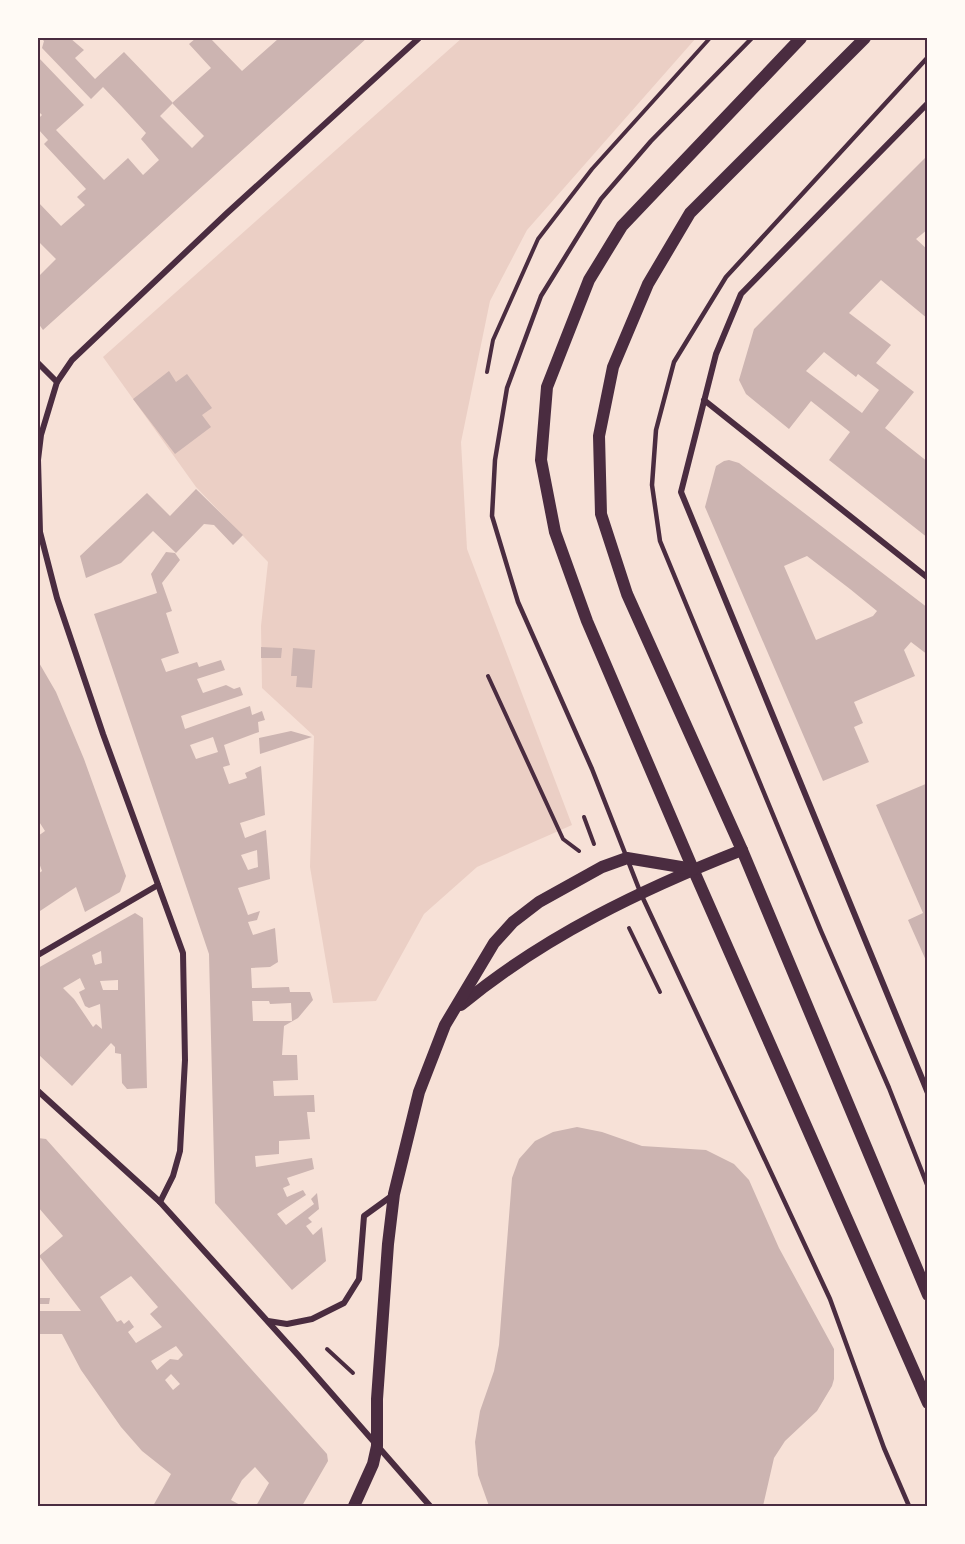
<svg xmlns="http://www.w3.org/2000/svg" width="965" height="1544" font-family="Roboto,sans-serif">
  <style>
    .green { fill: #ebcfc5 }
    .building { fill: #ccb4b1; fill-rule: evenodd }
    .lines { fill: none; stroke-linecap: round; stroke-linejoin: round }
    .path { stroke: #4a2c40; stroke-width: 4 }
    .service { stroke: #4a2c40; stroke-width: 4.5 }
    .minor { stroke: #4a2c40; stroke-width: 6 }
    .secondary { stroke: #4a2c40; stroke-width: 12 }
    .neatline { fill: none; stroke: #4a2c40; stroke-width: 2 }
  </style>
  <rect width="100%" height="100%" fill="#f7e1d7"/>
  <polygon class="green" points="462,38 696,38 527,230 490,301 461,442 467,549 572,825 477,867 424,914 376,1001 333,1003 310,867 314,736 262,688 261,626 268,562 196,487 103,357"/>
  <g class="building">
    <polygon points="41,38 70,38 84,50 75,58 95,79 124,52 173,103 160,116 192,148 204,136 172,103 211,68 189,44 196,38 210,38 242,71 278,39 276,38 367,38 43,330 38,323 38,277 56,259 38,241 38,202 61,226 85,205 77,197 86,189 44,144 48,140 38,129 38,119 42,115 38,111 38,57 84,105 56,130 104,180 128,158 143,175 159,160 141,139 146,133 123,108 103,87 91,99 42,48 44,41"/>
    <path d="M 928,155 L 928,229 L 916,239 L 928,250 L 928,319 L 881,280 L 849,313 L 891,345 L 876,363 L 914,392 L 885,428 L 928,462 L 928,538 L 829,460 L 850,432 L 811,401 L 789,429 L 746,394 L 739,380 L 754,329 ZM 824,352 L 856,377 L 858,374 L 879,390 L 862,413 L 806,371 Z"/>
    <polygon points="169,371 176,382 187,374 212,408 202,415 211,427 175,454 133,399"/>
    <path d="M 729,460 L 739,463 L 928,608 L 928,655 L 911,642 L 904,650 L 915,676 L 854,702 L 863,723 L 854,727 L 869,762 L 823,781 L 705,507 L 716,466 L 724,461 ZM 807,556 L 850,589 L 877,611 L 873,616 L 816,640 L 784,566 Z"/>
    <polygon points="196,489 243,535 233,545 214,525 204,524 176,553 153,531 121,563 86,578 80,556 147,493 170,516"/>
    <path d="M 166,552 L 175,553 L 180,560 L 162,583 L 172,611 L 166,613 L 179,653 L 161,659 L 166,672 L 197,662 L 199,667 L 221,660 L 225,670 L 197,679 L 203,693 L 226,685 L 234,689 L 240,687 L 243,695 L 181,716 L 185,729 L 250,706 L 252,715 L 262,711 L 265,720 L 258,722 L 259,732 L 224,745 L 230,765 L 223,767 L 229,784 L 247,778 L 245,773 L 261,766 L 265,815 L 240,823 L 245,838 L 266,830 L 270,879 L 238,888 L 248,915 L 260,911 L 257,920 L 248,922 L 253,935 L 275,928 L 278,962 L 270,967 L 251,968 L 252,988 L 289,987 L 290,992 L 310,992 L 313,1000 L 298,1018 L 284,1026 L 282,1055 L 297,1055 L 298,1080 L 273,1081 L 274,1096 L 314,1095 L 315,1112 L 307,1112 L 310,1139 L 279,1141 L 279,1154 L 255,1156 L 256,1167 L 312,1158 L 314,1169 L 287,1178 L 290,1185 L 283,1188 L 287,1197 L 303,1190 L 306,1195 L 277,1214 L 286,1225 L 314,1204 L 311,1199 L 317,1193 L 319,1209 L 308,1218 L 312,1222 L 306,1226 L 313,1235 L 322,1227 L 326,1261 L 292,1290 L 215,1203 L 209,954 L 94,614 L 157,593 L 151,574 ZM 213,737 L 218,752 L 196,759 L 190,745 ZM 257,850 L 258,867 L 248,870 L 241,855 ZM 252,1001 L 269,1001 L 270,1004 L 291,1003 L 292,1021 L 253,1021 Z"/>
    <polygon points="261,647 282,648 281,658 261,658"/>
    <polygon points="293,648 315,650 312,688 296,687 297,676 291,676"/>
    <polygon points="38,661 56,692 84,759 126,876 120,892 85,912 76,887 40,911 38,907 38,874 42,871 38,860 38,836 45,831 38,820"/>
    <polygon points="291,731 312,737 260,754 259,738"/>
    <polygon points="928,783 928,965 908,920 923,913 876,805"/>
    <path d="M 135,913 L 143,918 L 147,1088 L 127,1089 L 122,1083 L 121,1054 L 115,1053 L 115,1047 L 111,1043 L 72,1086 L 38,1054 L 38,968 ZM 101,951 L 102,963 L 95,965 L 92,955 ZM 80,978 L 85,989 L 79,992 L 85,1006 L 89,1008 L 100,1004 L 102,1029 L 96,1024 L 93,1027 L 74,999 L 63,988 ZM 118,980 L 118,990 L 103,990 L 100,981 Z"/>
    <polygon points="577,1127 602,1132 642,1146 706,1150 734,1164 749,1180 779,1248 834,1349 834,1379 832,1386 817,1411 785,1441 774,1458 763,1506 489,1506 478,1475 475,1442 480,1411 494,1371 499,1345 512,1178 519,1159 535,1141 553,1132"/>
    <path d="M 38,1138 L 46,1139 L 327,1454 L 328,1461 L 302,1506 L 256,1506 L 269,1483 L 255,1467 L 242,1480 L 231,1500 L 242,1506 L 153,1506 L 171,1474 L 142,1451 L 121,1427 L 81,1370 L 62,1334 L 38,1334 L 38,1311 L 81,1311 L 39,1256 L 63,1236 L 38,1207 ZM 131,1276 L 158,1307 L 150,1314 L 162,1327 L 136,1343 L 128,1332 L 134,1327 L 129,1320 L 124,1324 L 121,1320 L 117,1322 L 100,1297 ZM 176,1346 L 183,1355 L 178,1360 L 170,1359 L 157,1370 L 151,1361 ZM 171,1374 L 180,1384 L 173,1390 L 165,1380 Z"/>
    <polygon points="38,1298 50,1298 49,1304 38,1304"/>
  </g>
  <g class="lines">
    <g class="path">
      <polyline points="487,372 493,340 538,239 592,169 710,38"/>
      <polyline points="488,676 563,839 579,851"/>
      <polyline points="584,817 594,844"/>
      <polyline points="629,928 660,992"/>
      <polyline points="327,1349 353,1373"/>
    </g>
    <g class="service">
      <polyline points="752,38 651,141 601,199 541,296 507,388 495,460 492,516 518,602 592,769 641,894 830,1299 884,1448 909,1506"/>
      <polyline points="928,57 726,277 674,362 656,430 652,485 660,541 821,931 889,1088 928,1187"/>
    </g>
    <g class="minor">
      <polyline points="928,103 741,294 716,354 681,492 928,1093"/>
      <polyline points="38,363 57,382"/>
      <polyline points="704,400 928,578"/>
      <polyline points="38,955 158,885"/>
      <polyline points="38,1091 160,1202 298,1355 430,1506"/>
      <polyline points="160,1202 173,1176 180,1151 185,1060 183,953 103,734 57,598 40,532 38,460 41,435 57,382 72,360 226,214 419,38"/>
      <polyline points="268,1321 287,1324 312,1319 344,1303 359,1279 364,1216 393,1195"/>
    </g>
    <g class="secondary">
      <polyline points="801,38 622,226 589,280 547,387 541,460 555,532 587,621 693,869 928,1403"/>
      <polyline points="865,38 690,213 648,284 613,367 599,436 601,514 627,594 742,850 928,1295"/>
      <path d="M 461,1005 C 544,936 643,889 742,850"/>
      <polyline points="354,1506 373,1464 377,1446 377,1399 388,1244 394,1194 419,1092 445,1025 494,943 513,922 539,902 602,867 627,858 693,869"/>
    </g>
  </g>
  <rect width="965" height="1544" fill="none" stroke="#fffaf5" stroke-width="78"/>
  <rect x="39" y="39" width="887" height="1466" class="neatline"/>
</svg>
